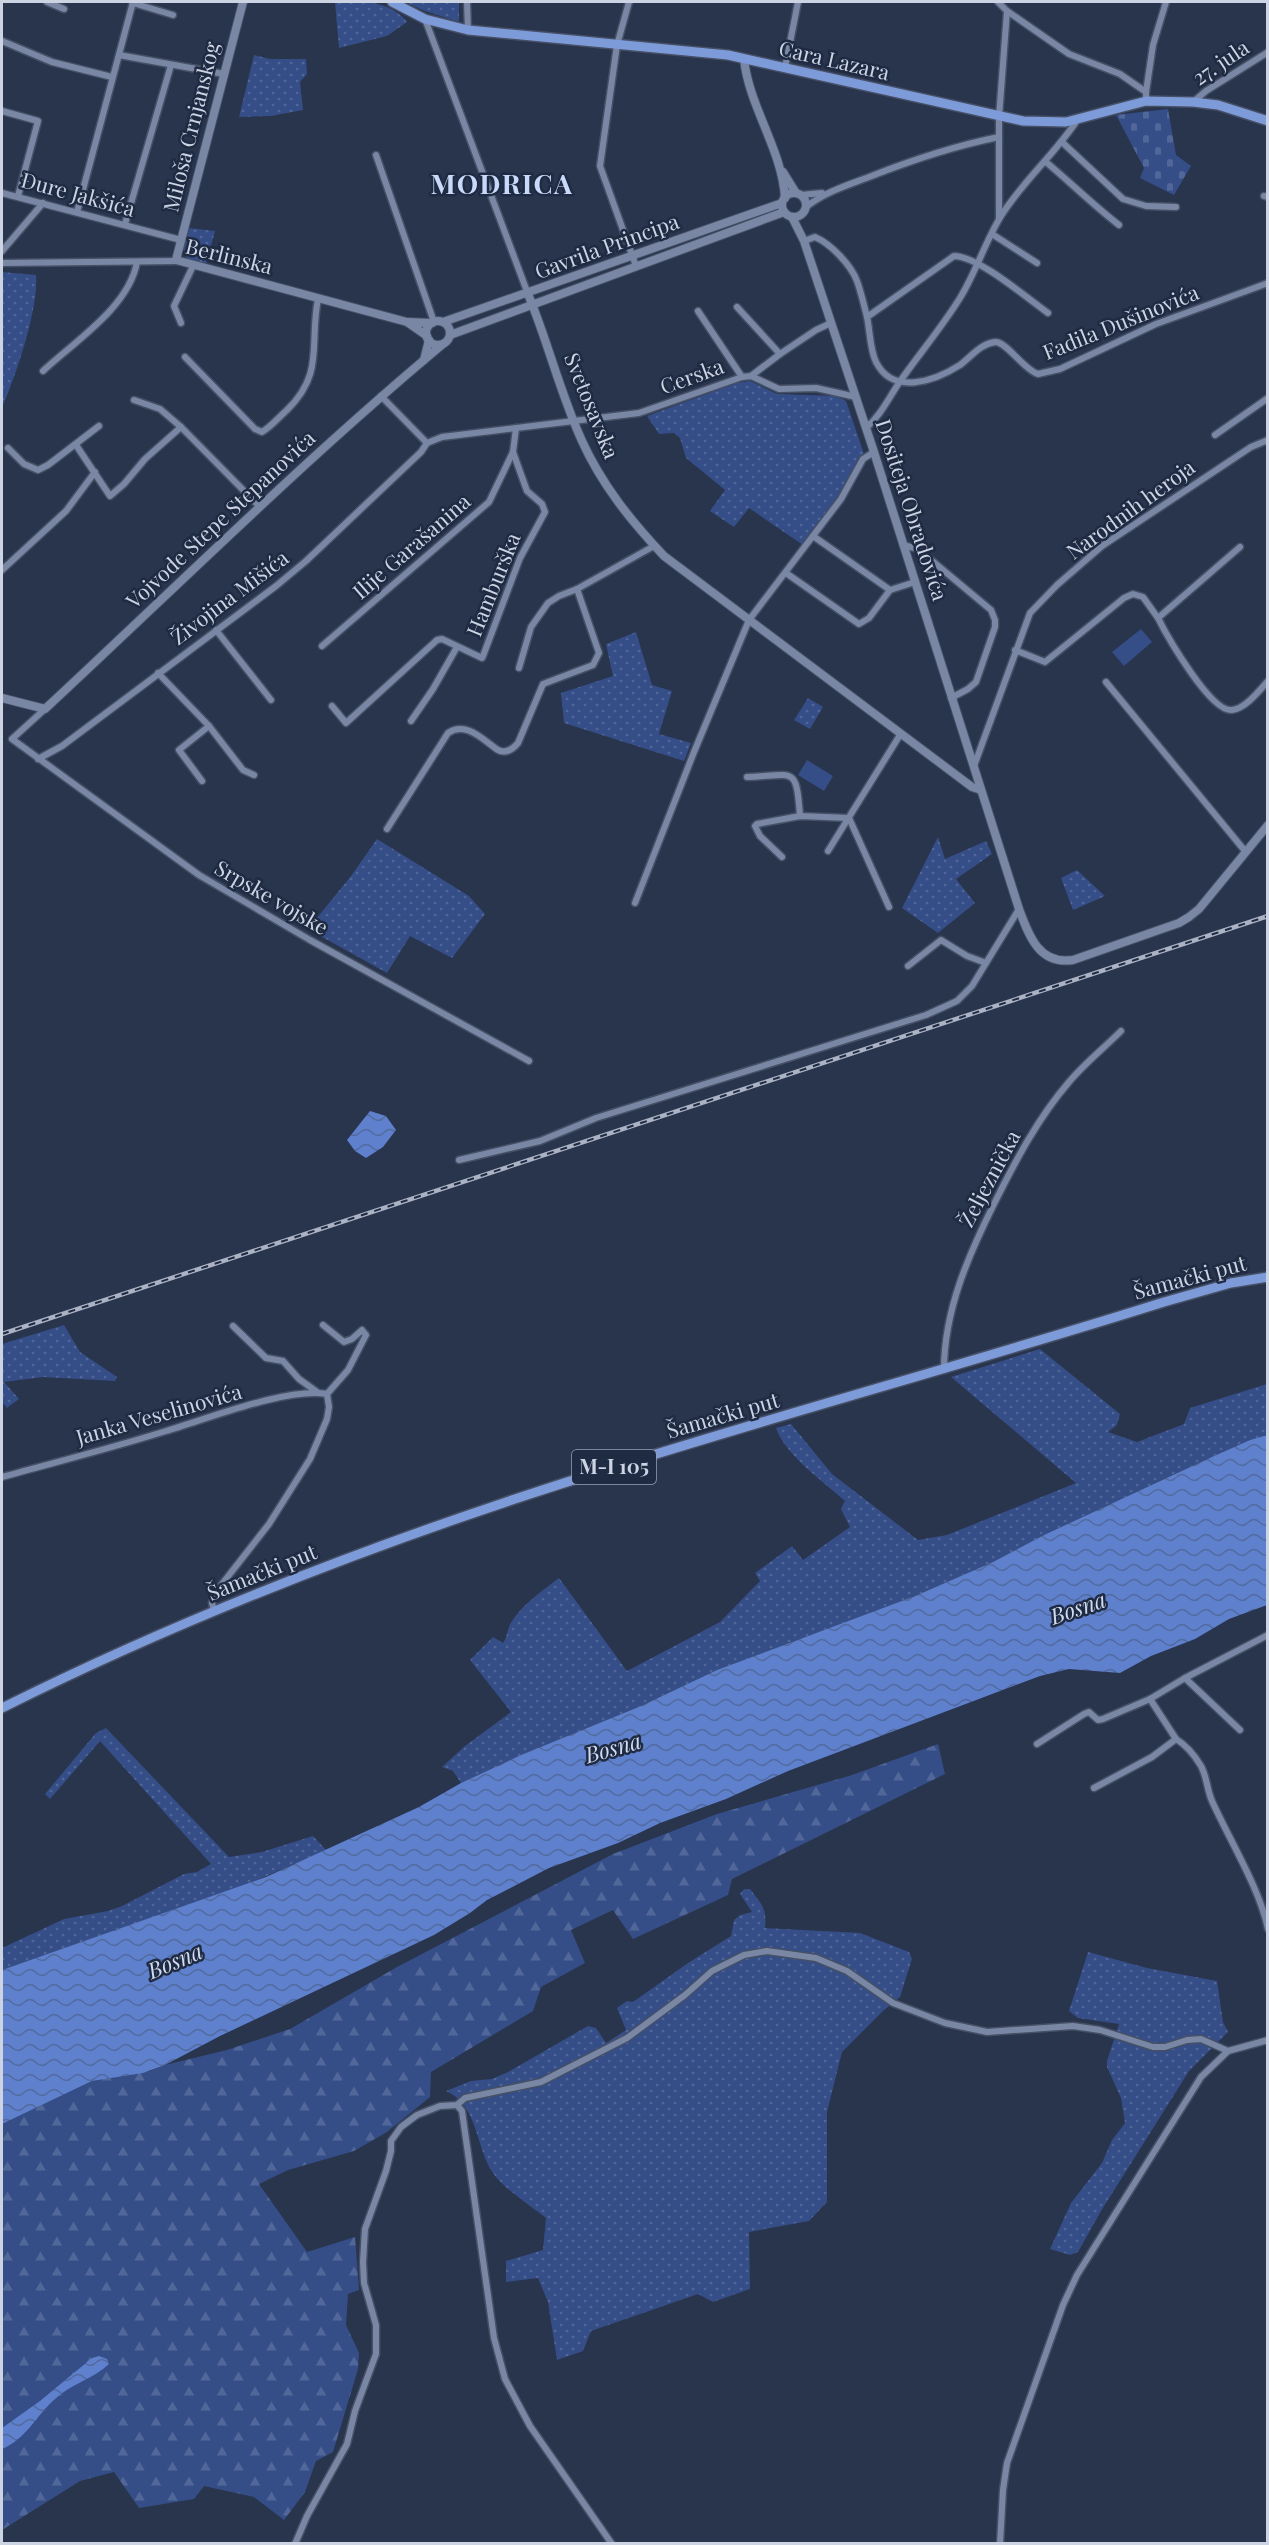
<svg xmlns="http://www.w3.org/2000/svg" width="1269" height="2545" font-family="'Playfair Display',serif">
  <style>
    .green { fill: url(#green-dots) }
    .forest { fill: url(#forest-firs) }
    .cemetery { fill: url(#cemetery-stones) }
    .pitch { fill: #354e88 }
    .water { fill: url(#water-waves) }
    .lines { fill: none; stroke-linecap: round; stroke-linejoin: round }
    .minor-casing { stroke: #454f65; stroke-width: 9 }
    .tertiary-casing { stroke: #454f65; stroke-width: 10 }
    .primary-casing { stroke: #454f65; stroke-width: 12 }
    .minor { stroke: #7987a5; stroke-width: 6 }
    .tertiary { stroke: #7987a5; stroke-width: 8 }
    .primary { stroke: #7e9bd9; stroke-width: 9 }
    .rail-casing { stroke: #aab2c4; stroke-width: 4.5 }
    .rail { stroke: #1f2a43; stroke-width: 2; stroke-dasharray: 7; stroke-linecap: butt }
    .labels { text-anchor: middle; stroke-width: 5; stroke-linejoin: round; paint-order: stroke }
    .shield { fill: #1f2a43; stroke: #98a1b4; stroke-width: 1.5 }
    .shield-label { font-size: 20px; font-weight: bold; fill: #ccd4e4 }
    .street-label { font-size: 21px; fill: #ccd4e4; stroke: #1f2a43 }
    .water-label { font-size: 22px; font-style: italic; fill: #d1dcf1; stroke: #1f2a43 }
    .district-label { font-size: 27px; font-weight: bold; letter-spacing: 1.5px; fill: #c9d9f9; stroke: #1f2a43 }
  </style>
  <defs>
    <pattern id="green-dots" width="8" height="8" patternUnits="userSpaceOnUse" patternTransform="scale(1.5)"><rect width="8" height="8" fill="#354e88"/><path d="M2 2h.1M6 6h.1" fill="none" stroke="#516799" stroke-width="1.8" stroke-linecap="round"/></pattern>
    <pattern id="forest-firs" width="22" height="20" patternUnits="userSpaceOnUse" patternTransform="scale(1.5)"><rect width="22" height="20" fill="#354e88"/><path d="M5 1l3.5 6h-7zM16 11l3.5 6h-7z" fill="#516799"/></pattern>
    <pattern id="cemetery-stones" width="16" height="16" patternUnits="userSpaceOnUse" patternTransform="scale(1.5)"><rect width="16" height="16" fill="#354e88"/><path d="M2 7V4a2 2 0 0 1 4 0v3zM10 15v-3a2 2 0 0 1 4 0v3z" fill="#516799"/></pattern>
    <pattern id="water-waves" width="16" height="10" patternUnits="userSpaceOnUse" patternTransform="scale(1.5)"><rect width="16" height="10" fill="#5e80cd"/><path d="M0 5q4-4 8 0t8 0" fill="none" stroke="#526a9d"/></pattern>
  </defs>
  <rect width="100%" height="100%" fill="#29344d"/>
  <g class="green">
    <path d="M 335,2 C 362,1 389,0 407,22 L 387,36 L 339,48 Z"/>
    <polygon points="405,2 459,2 459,22 425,11"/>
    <polygon points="254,55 270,59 306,59 307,74 300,82 303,110 271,116 239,117"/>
    <polygon points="189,228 215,231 206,264 188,259 183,253"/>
    <path d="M 2,272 L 36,275 C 39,307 16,376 2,407 Z"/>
    <polygon points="750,381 777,394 835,396 846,401 864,454 842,495 803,545 749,508 734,527 710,511 725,490 686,458 680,438 674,433 659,434 647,416 737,383"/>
    <polygon points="636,632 652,685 672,691 659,734 691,743 684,761 564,723 561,693 613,676 606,644"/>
    <polygon points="808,698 823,707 810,729 794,720"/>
    <polygon points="938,837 945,859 986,841 992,854 956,879 975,903 938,933 902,908"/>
    <polygon points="377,839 469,896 485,914 452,958 410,936 387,973 308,929 351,876"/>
    <polygon points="1077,870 1105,896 1073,910 1061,878"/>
    <polygon points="64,1325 80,1352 117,1377 115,1381 43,1377 4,1382 19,1399 7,1408 2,1402 2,1344"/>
    <path d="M 1040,1349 L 1120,1414 L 1117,1425 L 1108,1432 L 1137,1442 L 1184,1424 L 1190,1408 L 1267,1384 L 1267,1435 L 1250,1440 L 1214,1456 L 1044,1535 L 993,1562 L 915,1596 L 717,1670 L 641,1706 L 521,1755 L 461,1783 L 453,1771 L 442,1767 L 465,1746 L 511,1712 L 470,1660 L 493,1637 L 503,1643 C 508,1636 507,1628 512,1621 C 524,1603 542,1591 559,1578 L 627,1671 L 720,1622 L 760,1581 L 755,1573 L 792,1546 L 803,1560 L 850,1527 L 841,1509 L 845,1501 C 825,1483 784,1454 776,1428 L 791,1424 L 832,1474 L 918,1540 L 947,1535 L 1076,1483 L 951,1377 Z"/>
    <polygon points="106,1728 229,1857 262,1852 313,1836 326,1850 248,1884 2,1970 2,1948 64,1919 108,1911 122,1906 184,1874 197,1872 211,1864 100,1741 50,1799 45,1794 96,1733"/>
    <path d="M 744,1889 L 750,1889 C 762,1905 767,1908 765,1928 L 860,1933 L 909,1952 L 912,1959 L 900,1997 L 883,2011 L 842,2052 L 827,2112 L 827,2202 L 809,2221 L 749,2232 L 750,2289 L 713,2302 L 698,2294 L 591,2331 L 583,2351 L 557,2360 L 548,2302 L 538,2278 L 506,2282 L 506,2261 L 543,2250 L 546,2218 C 532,2207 502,2187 493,2173 C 475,2147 479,2106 446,2091 L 471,2081 L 492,2079 L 508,2072 L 588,2026 L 596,2028 L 606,2043 L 626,2030 L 617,2008 L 627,2001 L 633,2002 L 688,1963 L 731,1936 L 734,1920 L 740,1915 L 752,1912 L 740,1894 Z"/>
    <polygon points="1088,1952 1147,1968 1217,1981 1223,2022 1228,2032 1189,2071 1101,2211 1078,2252 1070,2255 1050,2249 1071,2203 1102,2163 1112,2140 1125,2123 1121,2098 1107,2067 1107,2061 1119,2024 1078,2018 1069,2011"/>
  </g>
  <polygon class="forest" points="938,1744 945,1774 732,1879 728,1895 633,1939 613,1910 571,1930 585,1963 541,1987 533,2011 431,2072 430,2097 387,2132 354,2151 288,2170 259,2184 307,2252 355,2237 359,2290 348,2294 346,2325 359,2353 358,2369 333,2452 316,2461 305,2492 284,2520 254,2497 204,2486 194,2499 139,2508 114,2472 80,2481 2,2530 2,2124 92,2081 150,2071 165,2065 227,2050 290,2029 397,1967 613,1854 717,1814 852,1775"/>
  <polygon class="cemetery" points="1168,109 1176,155 1191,166 1174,195 1140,178 1144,168 1116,115"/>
  <g class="pitch">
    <polygon points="1141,629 1152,642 1124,666 1112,652"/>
    <polygon points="807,760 833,776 824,791 798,775"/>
  </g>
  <g class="water">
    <polygon points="370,1111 386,1116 396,1130 383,1147 366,1158 355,1151 347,1140"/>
    <polygon points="1267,1435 1267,1605 1229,1619 1195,1639 1151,1656 1120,1673 1069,1669 1040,1676 788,1771 726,1799 660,1823 618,1843 549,1868 487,1900 470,1913 434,1935 220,2036 165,2065 143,2073 92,2081 2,2124 2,1970 266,1877 419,1807 461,1783 521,1755 641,1706 717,1670 915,1596 993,1562 1044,1535 1214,1456 1250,1440"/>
    <path d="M 99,2356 L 107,2359 L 109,2364 C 93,2379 71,2384 55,2399 C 36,2416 26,2439 2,2449 L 2,2428 L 40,2401 L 92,2358 Z"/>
  </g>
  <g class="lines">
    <g class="minor-casing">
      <g id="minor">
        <polyline points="47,2 64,9"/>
        <polyline points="467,2 468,30"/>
        <polyline points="629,2 617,45 600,166 636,266"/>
        <polyline points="998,2 1007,11 999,117 999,218"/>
        <polyline points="133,3 173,15"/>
        <polyline points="1007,11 1069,54 1120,74 1146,92 1146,101"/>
        <polyline points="425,19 528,294"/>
        <polyline points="2,41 52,62 112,77"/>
        <polyline points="119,55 224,74"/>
        <polyline points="785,68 798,2"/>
        <polyline points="1146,92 1153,45 1166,2"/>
        <polyline points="1193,102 1206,91 1268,52"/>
        <polyline points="2,111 38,121 18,196"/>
        <polyline points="1063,143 1123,199 1146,206 1176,207"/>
        <polyline points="376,155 434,322"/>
        <path d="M 1046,162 C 1071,183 1093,205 1119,225"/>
        <polyline points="2,193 181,240"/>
        <polyline points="801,195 822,193"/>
        <polyline points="1264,196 1268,197"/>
        <path d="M 806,207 C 825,192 848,185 869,177 C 912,160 954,146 999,137"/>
        <polyline points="77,212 133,2"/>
        <polyline points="125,224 171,65"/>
        <polyline points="992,234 1037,263"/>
        <path d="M 804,241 L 815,237 C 831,244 851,265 857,281 C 861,292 864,305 867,317"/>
        <polyline points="2,251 43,203"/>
        <polyline points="2,263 178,261"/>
        <polyline points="737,307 780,354 751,376"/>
        <polyline points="698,311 742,377"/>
        <path d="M 1048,313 C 1027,298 978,256 954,256 L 867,317 C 870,331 870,350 876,362 C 893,396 935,381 960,365 C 971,357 980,344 995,342 C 1006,341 1024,370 1038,374 L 1060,369 L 1156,324 L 1268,283"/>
        <polyline points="181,323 174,306 193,266"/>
        <polyline points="780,354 816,330 831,323"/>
        <path d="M 185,357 L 255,429 L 262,432 C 272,426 279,417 287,410 C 325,373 309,344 318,299"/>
        <path d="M 43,371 C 75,341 129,307 137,262"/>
        <polyline points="381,396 427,443 442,437 639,413 742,377 751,376 779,389 816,388 856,397"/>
        <polyline points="134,400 160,409 181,427"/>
        <path d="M 866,428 C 882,414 889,397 901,380 C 920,353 942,327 960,298 C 976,272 985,242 1001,216 C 1023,181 1055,154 1078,119"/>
        <polyline points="1215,435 1268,398"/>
        <polyline points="76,445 110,496 124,484 145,459 181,427 259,506"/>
        <polyline points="8,448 24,464 38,470 48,465 99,426"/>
        <polyline points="813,536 890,590"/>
        <polyline points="903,545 918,549 991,610 995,620 995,627 976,682 968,689 951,698"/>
        <path d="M 1240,547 L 1158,618 C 1167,636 1211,713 1232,710 C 1245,709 1260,690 1268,681"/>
        <polyline points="2,570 66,511 95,472"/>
        <polyline points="786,573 859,624 869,618 890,590 915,582"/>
        <polyline points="216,630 271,700"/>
        <polyline points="322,646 489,502 513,452 516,428"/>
        <polyline points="1015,650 1045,662 1124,598 1133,594 1143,597 1158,618"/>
        <polyline points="519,668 531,627 548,603 559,596 577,589 654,546"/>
        <polyline points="158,673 209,726 243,770 254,775"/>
        <polyline points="1106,682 1245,851"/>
        <polyline points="332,706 346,723 437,640 442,639 482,658 483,656 520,558 545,512 542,504 527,491 513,452"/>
        <polyline points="45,709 12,739 199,875 310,940 529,1061"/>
        <polyline points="411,721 433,689 457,647"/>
        <polyline points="38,759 62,746 276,586 306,561 421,452 427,443"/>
        <polyline points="974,766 1030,613 1057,585 1102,546 1251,447 1268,440"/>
        <path d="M 747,777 C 795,775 796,765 800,816"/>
        <polyline points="202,781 179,750 209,726"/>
        <path d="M 387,829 L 448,733 C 466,721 482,739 498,750 C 506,754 513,749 518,743 L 543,684 L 593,665 L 599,653 L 577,589"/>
        <polyline points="828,851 900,735"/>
        <polyline points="782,857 760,836 755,826 757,824 800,816 849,818 889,907"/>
        <polyline points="635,903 694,752 749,620 841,499 863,459 874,452"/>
        <polyline points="908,966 941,940 967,956 986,963"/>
        <polyline points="459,1160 540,1141 596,1118 926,1015 957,1001 972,986 1019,909"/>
        <polyline points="233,1326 266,1358 283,1361 299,1379 317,1392"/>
        <path d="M 944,1370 C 944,1310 969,1254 995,1202 C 1016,1160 1038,1118 1069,1082 C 1084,1064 1104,1048 1121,1031"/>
        <path d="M 2,1477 C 56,1462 112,1448 166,1431 C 207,1419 288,1387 327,1394"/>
        <polyline points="214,1611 212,1603 215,1593 269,1524 310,1459 327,1419 329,1407 327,1394 348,1370 366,1335 362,1330 352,1339 344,1342 323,1325"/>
        <polyline points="1185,1678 1268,1635"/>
        <path d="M 1176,1739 C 1186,1745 1195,1756 1201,1766 C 1207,1777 1207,1790 1212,1801 C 1229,1839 1260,1889 1268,1929"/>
        <polyline points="1037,1744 1084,1714 1089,1712 1098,1720 1103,1719 1150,1699 1185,1678 1240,1730"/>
        <polyline points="1094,1788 1152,1757 1176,1739 1150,1699"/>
        <polyline points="457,2105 462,2111 494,2338 505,2379 530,2426 612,2544"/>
        <polyline points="295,2544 307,2516 347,2444 355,2411 376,2354 376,2325 364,2283 363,2262 365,2229 386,2171 391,2151 391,2141 401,2127 417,2115 440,2106 457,2105 465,2098 541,2082 627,2038 685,1995 712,1971 744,1955 767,1951 816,1958 847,1971 893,2003 945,2023 987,2032 1073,2026 1100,2030 1153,2047 1165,2047 1187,2040 1201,2039 1228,2051"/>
        <polyline points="1000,2544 1003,2490 1007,2463 1063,2305 1077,2275 1201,2077 1228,2051 1268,2040"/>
      </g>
    </g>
    <g class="tertiary-casing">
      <g id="tertiary">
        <polyline points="243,2 176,260 407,322"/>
        <path d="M 744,59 C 749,107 782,149 785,198"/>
        <polyline points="783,172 796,193"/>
        <circle cx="794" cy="205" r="12"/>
        <path d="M 792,217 L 804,241 L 874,452 L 1019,909 C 1029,936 1039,965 1073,960 L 1179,923 L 1189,917 L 1199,909 L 1268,825"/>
        <path d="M 528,294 C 548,342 560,393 582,441 C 602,485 631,521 664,556 L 972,787 L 981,790"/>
        <circle cx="438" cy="333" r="12"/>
        <polyline points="443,322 782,203"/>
        <polyline points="450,335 784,212"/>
        <polyline points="427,336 407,322 432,323"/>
        <polyline points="429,340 424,360 443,344"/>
        <path d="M 2,698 L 45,709 C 171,592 293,471 424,360"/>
      </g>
    </g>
    <g class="primary-casing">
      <g id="primary">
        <polyline points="392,2 425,19 468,30 728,55 1023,121 1066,122 1146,101 1193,102 1218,105 1268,121"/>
        <path d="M 2,1708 C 170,1624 346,1555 524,1496 C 736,1426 952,1369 1164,1302 L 1231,1283 L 1268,1277"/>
      </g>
    </g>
    <use href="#minor" class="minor"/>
    <use href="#tertiary" class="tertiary"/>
    <use href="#primary" class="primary"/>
    <g class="rail-casing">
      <polyline id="rail" points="2,1334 1268,916"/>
    </g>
    <use href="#rail" class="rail"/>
  </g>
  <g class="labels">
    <rect class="shield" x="572" y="1450" width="84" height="34" rx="4.5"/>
    <g class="shield-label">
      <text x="614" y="1474">M-I 105</text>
    </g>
    <g class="street-label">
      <text transform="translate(834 61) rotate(13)" y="7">Cara Lazara</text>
      <text transform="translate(1221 63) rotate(-34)" y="7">27. jula</text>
      <text transform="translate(192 127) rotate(-76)" y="7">Miloša Crnjanskog</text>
      <text transform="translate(78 195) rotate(15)" y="7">Đure Jakšića</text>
      <text transform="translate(607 247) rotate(-20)" y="7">Gavrila Principa</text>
      <text transform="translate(229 257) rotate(14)" y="7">Berlinska</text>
      <text transform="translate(1121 323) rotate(-22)" y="7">Fadila Dušinovića</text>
      <text transform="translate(692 377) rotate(-20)" y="7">Cerska</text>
      <text transform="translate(591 406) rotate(68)" y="7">Svetosavska</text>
      <text transform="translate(911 510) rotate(72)" y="7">Dositeja Obradovića</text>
      <text transform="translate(1131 510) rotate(-36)" y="7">Narodnih heroja</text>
      <text transform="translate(221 520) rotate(-43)" y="7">Vojvode Stepe Stepanovića</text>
      <text transform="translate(412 547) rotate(-41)" y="7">Ilije Garašanina</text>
      <text transform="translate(494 585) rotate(-68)" y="7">Hamburška</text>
      <text transform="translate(230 598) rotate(-37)" y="7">Živojina Mišića</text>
      <text transform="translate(271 898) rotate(30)" y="7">Srpske vojske</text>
      <text transform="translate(990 1179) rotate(-62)" y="7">Željeznička</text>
      <text transform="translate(1190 1278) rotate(-15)" y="7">Šamački put</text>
      <text transform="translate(159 1415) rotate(-16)" y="7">Janka Veselinovića</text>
      <text transform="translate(723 1416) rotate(-16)" y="7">Šamački put</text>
      <text transform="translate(262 1573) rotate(-22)" y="7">Šamački put</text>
    </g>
    <g class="water-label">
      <text transform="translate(1078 1608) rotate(-19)" y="8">Bosna</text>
      <text transform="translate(613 1748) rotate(-16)" y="8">Bosna</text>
      <text transform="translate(175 1961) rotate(-23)" y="8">Bosna</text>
    </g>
    <g class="district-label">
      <text x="502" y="194">MODRICA</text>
    </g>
  </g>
  <rect width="1269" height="2545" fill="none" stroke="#ccd4e4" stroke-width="6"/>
</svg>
